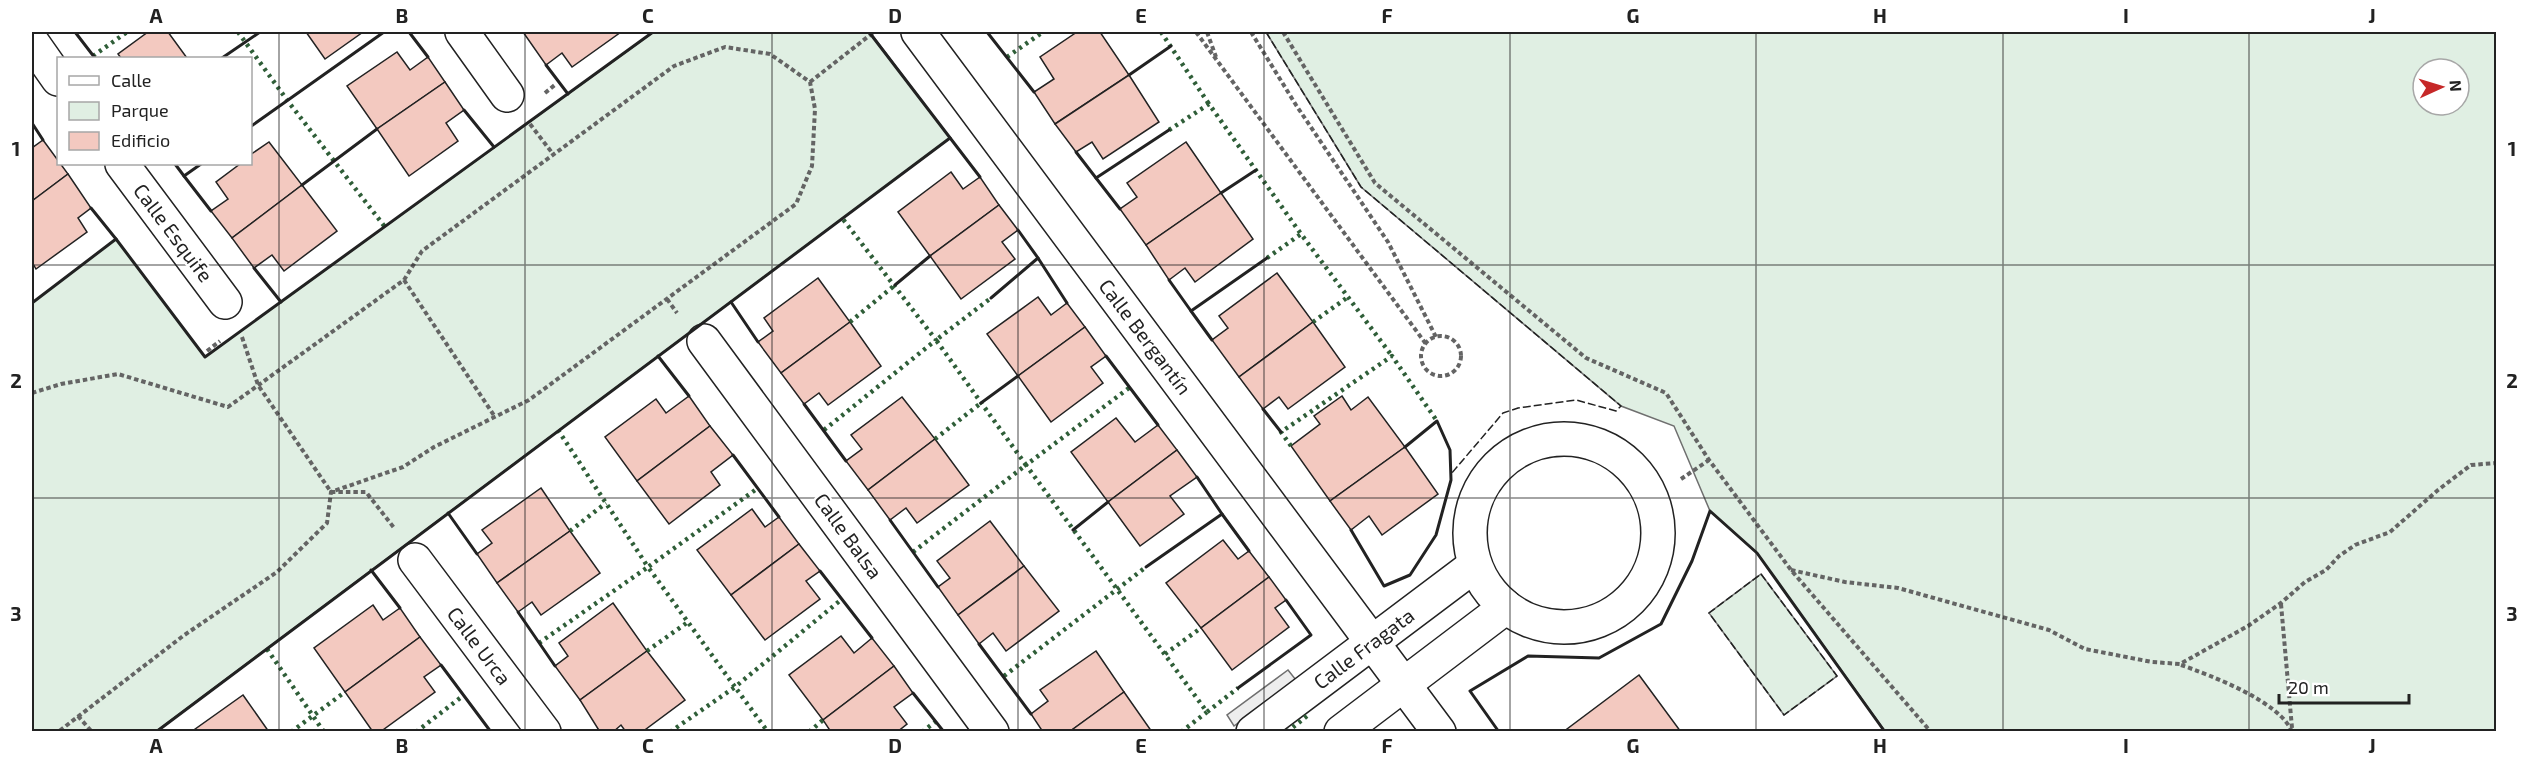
<svg xmlns="http://www.w3.org/2000/svg" width="2528" height="763" font-family="'Exo 2',sans-serif">
  <style>
    .green { fill: #e0efe3; stroke: #6f6f6f; stroke-width: 1.5; fill-rule: evenodd }
    .parking { fill: #ededed; stroke: #6f6f6f; stroke-width: 1.5 }
    .building { fill: #f3c9c0; stroke: #222; stroke-width: 1.5 }
    .lines { fill: none; stroke-linecap: round; stroke-linejoin: round }
    .minor-casing { stroke: #222; stroke-width: 36 }
    .path { stroke: #646464; stroke-width: 4; stroke-dasharray: 4.5 3; stroke-linecap: butt }
    .minor { stroke: #fff; stroke-width: 33 }
    .hedge { stroke: #2f5e38; stroke-width: 4.5; stroke-dasharray: 3 4.5; stroke-linecap: butt }
    .fence { stroke: #222; stroke-width: 1.5; stroke-dasharray: 8 3; stroke-linecap: butt }
    .wall { stroke: #222; stroke-width: 3 }
    .grid { fill: none; stroke: #222; stroke-width: 1.5; stroke-opacity: 0.55 }
    .labels { text-anchor: middle; stroke-width: 4.5; stroke-linejoin: round; paint-order: stroke }
    .street-label { font-size: 20px; fill: #222; stroke: #fff }
    .neatline { fill: none; stroke: #222; stroke-width: 2 }
    .grid-label { font-size: 20px; text-anchor: middle; font-weight: bold; fill: #222 }
  </style>
  <rect width="100%" height="100%" fill="#fff"/>
  <g class="green">
    <polygon points="654,32 870,32 950,138 156,731 32,732 32,303 116,239 205,357"/>
    <path d="M 1266,32 L 2496,32 L 2496,731 L 1885,731 L 1757,553 L 1710,511 L 1674,426 L 1621,406 L 1361,187 ZM 2423,69 L 2459,69 L 2459,105 L 2423,105 Z"/>
    <polygon points="1761,574 1837,676 1784,715 1709,613"/>
  </g>
  <polygon class="parking" points="1288,670 1296,680 1234,726 1227,715"/>
  <g class="building">
    <polygon points="148,32 168,32 187,58 121,58 118,54"/>
    <polygon points="306,32 363,32 325,59"/>
    <polygon points="523,32 621,32 572,67 562,53 546,65"/>
    <polygon points="1077,32 1100,32 1129,75 1055,124 1034,92 1054,79 1040,57"/>
    <polygon points="397,52 410,70 428,57 445,82 377,129 347,86"/>
    <polygon points="1129,75 1159,122 1103,159 1092,142 1076,152 1055,124"/>
    <polygon points="445,82 464,110 446,123 458,141 409,176 377,129"/>
    <polygon points="43,140 68,174 32,201 32,148"/>
    <polygon points="269,142 302,185 232,238 211,211 228,199 216,182 240,164 250,164 250,155"/>
    <polygon points="1186,142 1221,193 1146,245 1120,209 1137,197 1127,183"/>
    <polygon points="951,172 963,189 980,177 999,205 930,256 898,212"/>
    <polygon points="68,174 91,208 78,218 87,232 36,269 32,262 32,201"/>
    <polygon points="302,185 337,231 284,271 272,255 254,268 232,238"/>
    <polygon points="1221,193 1253,239 1195,282 1185,268 1169,280 1146,245"/>
    <polygon points="999,205 1018,230 1002,242 1015,259 961,299 930,256"/>
    <polygon points="1277,273 1313,322 1239,377 1212,340 1228,328 1219,316"/>
    <polygon points="818,278 850,322 781,373 758,342 773,331 764,318"/>
    <polygon points="1038,297 1051,315 1067,303 1085,327 1018,376 987,334"/>
    <polygon points="850,322 881,366 828,405 819,393 804,404 781,373"/>
    <polygon points="1313,322 1345,367 1288,409 1279,397 1263,409 1239,377"/>
    <polygon points="1085,327 1106,356 1091,367 1103,383 1051,422 1018,376"/>
    <polygon points="689,396 710,426 637,481 605,437 656,399 666,413"/>
    <polygon points="1342,396 1351,410 1368,397 1405,447 1330,501 1291,446 1320,424 1314,416"/>
    <polygon points="902,397 935,439 868,490 846,461 862,449 851,435"/>
    <polygon points="1116,418 1135,442 1158,425 1177,450 1108,502 1071,452"/>
    <polygon points="710,426 733,455 711,472 720,485 669,524 637,481"/>
    <polygon points="935,439 969,485 917,523 906,508 890,520 868,490"/>
    <polygon points="1405,447 1438,494 1382,535 1369,516 1351,530 1330,501"/>
    <polygon points="1177,450 1197,477 1170,496 1184,514 1140,546 1108,502"/>
    <polygon points="541,488 570,531 497,583 477,554 492,543 482,530"/>
    <polygon points="752,509 765,527 779,517 799,544 731,595 697,550"/>
    <polygon points="990,521 1024,566 958,615 938,587 950,578 937,561"/>
    <polygon points="570,531 600,573 541,615 532,602 518,612 497,583"/>
    <polygon points="1223,540 1238,559 1249,551 1269,577 1201,628 1166,583"/>
    <polygon points="799,544 820,571 806,581 820,599 765,640 731,595"/>
    <polygon points="1024,566 1059,611 1006,651 993,633 979,644 958,615"/>
    <polygon points="1269,577 1286,600 1275,608 1289,627 1232,670 1201,628"/>
    <polygon points="613,603 647,651 580,700 555,666 568,656 559,643"/>
    <polygon points="373,605 383,620 400,608 420,637 345,692 314,648"/>
    <polygon points="841,636 854,653 872,638 894,666 823,720 789,675"/>
    <polygon points="420,637 441,665 424,677 435,692 380,732 373,732 345,692"/>
    <polygon points="647,651 685,700 642,732 626,732 621,725 613,732 600,732 580,700"/>
    <polygon points="1096,651 1124,692 1069,732 1043,732 1031,714 1048,701 1040,690"/>
    <polygon points="894,666 913,693 894,707 907,724 897,732 831,732 823,720"/>
    <polygon points="1639,675 1681,732 1563,732"/>
    <polygon points="1124,692 1152,732 1069,732"/>
    <polygon points="243,695 269,732 191,732"/>
  </g>
  <g class="lines">
    <g class="minor-casing">
      <g id="minor">
        <polyline points="462,32 507,95"/>
        <polyline points="918,32 1439,732"/>
        <polyline points="32,42 58,79"/>
        <polyline points="122,164 225,302"/>
        <polyline points="704,341 992,732"/>
        <circle cx="1564" cy="533" r="94"/>
        <polyline points="415,560 544,732"/>
        <polyline points="1253,732 1475,565"/>
        <polyline points="1341,732 1506,607"/>
      </g>
    </g>
    <g class="path">
      <polyline points="1196,32 1426,344"/>
      <polyline points="1207,32 1216,57"/>
      <polyline points="1251,32 1296,105 1388,242 1436,337"/>
      <polyline points="1283,32 1375,183 1586,358 1666,393 1709,460 1791,570 1931,732"/>
      <polyline points="810,82 874,32"/>
      <polyline points="545,93 556,84"/>
      <polyline points="530,124 553,154"/>
      <polyline points="404,280 495,417"/>
      <polyline points="667,299 677,313"/>
      <circle cx="1441" cy="356" r="20"/>
      <polyline points="242,337 258,385 331,492 366,492 395,529"/>
      <polyline points="207,351 220,341"/>
      <polyline points="32,393 61,384 118,374 228,407 404,280 422,251 674,66 725,47 770,54 810,82 815,109 812,166 796,204 529,400 434,447 403,467 331,492 327,523 277,572 183,636 58,732"/>
      <polyline points="1681,479 1709,460"/>
      <polyline points="1791,570 1845,582 1898,588 2049,630 2085,649 2152,662 2180,664 2248,626 2281,603 2305,582 2326,570 2339,556 2355,545 2390,532 2438,490 2471,465 2496,463"/>
      <polyline points="2281,604 2292,728"/>
      <path d="M 2181,665 C 2210,675 2281,702 2292,732"/>
      <polyline points="78,716 92,732"/>
    </g>
    <use href="#minor" class="minor"/>
    <g class="hedge">
      <polyline points="238,32 287,100 385,227"/>
      <polyline points="1161,32 1209,104"/>
      <polyline points="93,56 127,32"/>
      <polyline points="1007,57 1043,32"/>
      <polyline points="1169,130 1209,104 1301,234"/>
      <polyline points="1267,258 1301,234 1392,356"/>
      <polyline points="850,322 895,285"/>
      <polyline points="1313,322 1348,297"/>
      <polyline points="1129,388 1026,465 1207,712 1238,688"/>
      <polyline points="558,430 648,567 758,488"/>
      <polyline points="824,430 936,340 842,218"/>
      <polyline points="935,439 981,403"/>
      <polyline points="1291,446 1281,432 1392,356 1437,421"/>
      <polyline points="570,531 606,503"/>
      <polyline points="913,552 1026,465 936,340 991,298"/>
      <polyline points="539,643 648,567 735,687 842,599"/>
      <polyline points="267,649 324,732"/>
      <polyline points="647,651 688,622"/>
      <polyline points="1165,654 1201,628"/>
      <polyline points="1004,676 1146,567"/>
      <polyline points="291,732 345,692"/>
      <polyline points="416,732 464,695"/>
      <polyline points="670,732 735,687 768,732"/>
      <polyline points="809,732 823,720"/>
      <polyline points="922,732 935,722"/>
      <polyline points="1181,732 1207,712"/>
      <polyline points="1287,732 1307,716"/>
    </g>
    <g class="fence">
      <polyline points="1266,32 1361,187 1621,406 1616,411 1576,400 1518,408 1503,413 1451,474"/>
      <polygon points="1761,574 1837,676 1784,715 1709,613"/>
    </g>
    <g class="wall">
      <polyline points="75,32 95,58"/>
      <polyline points="409,32 428,57"/>
      <polyline points="869,32 980,177"/>
      <polyline points="987,32 1034,92"/>
      <polyline points="222,58 260,32"/>
      <polyline points="546,65 568,94"/>
      <polyline points="1129,75 1171,46"/>
      <polyline points="464,110 494,147"/>
      <polyline points="32,123 43,140"/>
      <polyline points="250,127 384,32"/>
      <polyline points="1076,152 1096,178"/>
      <polyline points="175,164 184,176 201,164"/>
      <polyline points="184,176 211,211"/>
      <polyline points="302,185 377,129"/>
      <polyline points="1221,193 1256,170"/>
      <polyline points="91,208 116,239"/>
      <polyline points="1120,209 1096,178 1169,130"/>
      <polyline points="1018,230 1038,258"/>
      <polyline points="254,268 281,302"/>
      <polyline points="1169,280 1191,311"/>
      <polyline points="895,285 930,256"/>
      <polyline points="991,298 1038,258 1067,303"/>
      <polyline points="731,302 758,342"/>
      <polyline points="32,303 116,239 205,357 653,32"/>
      <polyline points="1212,340 1191,311 1267,258"/>
      <polyline points="658,356 689,396"/>
      <polyline points="1106,356 1158,425"/>
      <polyline points="981,403 1018,376"/>
      <polyline points="804,404 846,461"/>
      <polyline points="1263,409 1281,432"/>
      <polyline points="733,455 779,517"/>
      <polyline points="1197,477 1222,514"/>
      <polyline points="448,513 477,554"/>
      <polyline points="890,520 938,587"/>
      <polyline points="1073,530 1108,502"/>
      <polyline points="1351,530 1384,586 1410,575 1436,535 1451,480 1450,450 1437,421 1405,447"/>
      <polyline points="1146,567 1222,514 1249,551"/>
      <polyline points="371,570 400,608"/>
      <polyline points="820,571 872,638"/>
      <polyline points="518,612 555,666"/>
      <polyline points="979,644 1031,714"/>
      <polyline points="441,665 491,732"/>
      <polyline points="1238,688 1311,635 1286,600"/>
      <polyline points="913,693 944,732"/>
      <polyline points="156,732 950,138"/>
      <polyline points="1499,732 1470,691 1528,656 1599,658 1661,624 1692,561 1710,511 1757,553 1885,732"/>
    </g>
  </g>
  <path class="grid" d="M 279,32 L 279,732M 525,32 L 525,732M 772,32 L 772,732M 1018,32 L 1018,732M 1264,32 L 1264,732M 1510,32 L 1510,732M 1756,32 L 1756,732M 2003,32 L 2003,732M 2249,32 L 2249,732M 32,265 L 2496,265M 32,498 L 2496,498"/>
  <g class="labels">
    <g class="street-label">
      <text transform="translate(173 233) rotate(53)" y="7">Calle Esquife</text>
      <text transform="translate(1145 337) rotate(53)" y="7">Calle Bergantín</text>
      <text transform="translate(848 536) rotate(54)" y="7">Calle Balsa</text>
      <text transform="translate(479 646) rotate(53)" y="7">Calle Urca</text>
      <text transform="translate(1364 649) rotate(-37)" y="7">Calle Fragata</text>
    </g>
  </g>
  <rect width="2528" height="763" fill="none" stroke="#ffffff" stroke-width="66"/>
  <rect x="57" y="57" width="195" height="108" fill="#ffffff" stroke="#a7a7a7" stroke-width="1.5"/>
  <rect x="69" y="76" width="30" height="9" fill="#ffffff" stroke="#a7a7a7" stroke-width="1.5"/>
  <text x="111" y="87" font-size="18" fill="#222222">Calle</text>
  <rect x="69" y="102" width="30" height="18" fill="#e0efe3" stroke="#a7a7a7" stroke-width="1.5"/>
  <text x="111" y="117" font-size="18" fill="#222222">Parque</text>
  <rect x="69" y="132" width="30" height="18" fill="#f3c9c0" stroke="#a7a7a7" stroke-width="1.5"/>
  <text x="111" y="147" font-size="18" fill="#222222">Edificio</text>
  <g transform="translate(2441 87) rotate(86)"><circle r="28" fill="#ffffff" stroke="#a7a7a7" stroke-width="1.5"/>
  <path d="M0-4.5L10 22L0 15L-10 22Z" fill="#c62828"/>
  <text y="-9" font-size="16" font-weight="bold" text-anchor="middle" fill="#222222">N</text>
  </g>
  <path d="M2279 694v9h130v-9" fill="none" stroke="#222222" stroke-width="3"/>
  <text x="2288" y="694" font-size="18" fill="#222222" stroke="#ffffff" stroke-width="4.5" paint-order="stroke">20 m</text>
  <rect x="33" y="33" width="2462" height="697" class="neatline"/>
  <g class="grid-label">
    <text x="156" y="23">A</text>
    <text x="402" y="23">B</text>
    <text x="648" y="23">C</text>
    <text x="895" y="23">D</text>
    <text x="1141" y="23">E</text>
    <text x="1387" y="23">F</text>
    <text x="1633" y="23">G</text>
    <text x="1880" y="23">H</text>
    <text x="2126" y="23">I</text>
    <text x="2372" y="23">J</text>
    <text x="16" y="156">1</text>
    <text x="2512" y="156">1</text>
    <text x="16" y="388">2</text>
    <text x="2512" y="388">2</text>
    <text x="16" y="621">3</text>
    <text x="2512" y="621">3</text>
    <text x="156" y="753">A</text>
    <text x="402" y="753">B</text>
    <text x="648" y="753">C</text>
    <text x="895" y="753">D</text>
    <text x="1141" y="753">E</text>
    <text x="1387" y="753">F</text>
    <text x="1633" y="753">G</text>
    <text x="1880" y="753">H</text>
    <text x="2126" y="753">I</text>
    <text x="2372" y="753">J</text>
  </g>
</svg>
